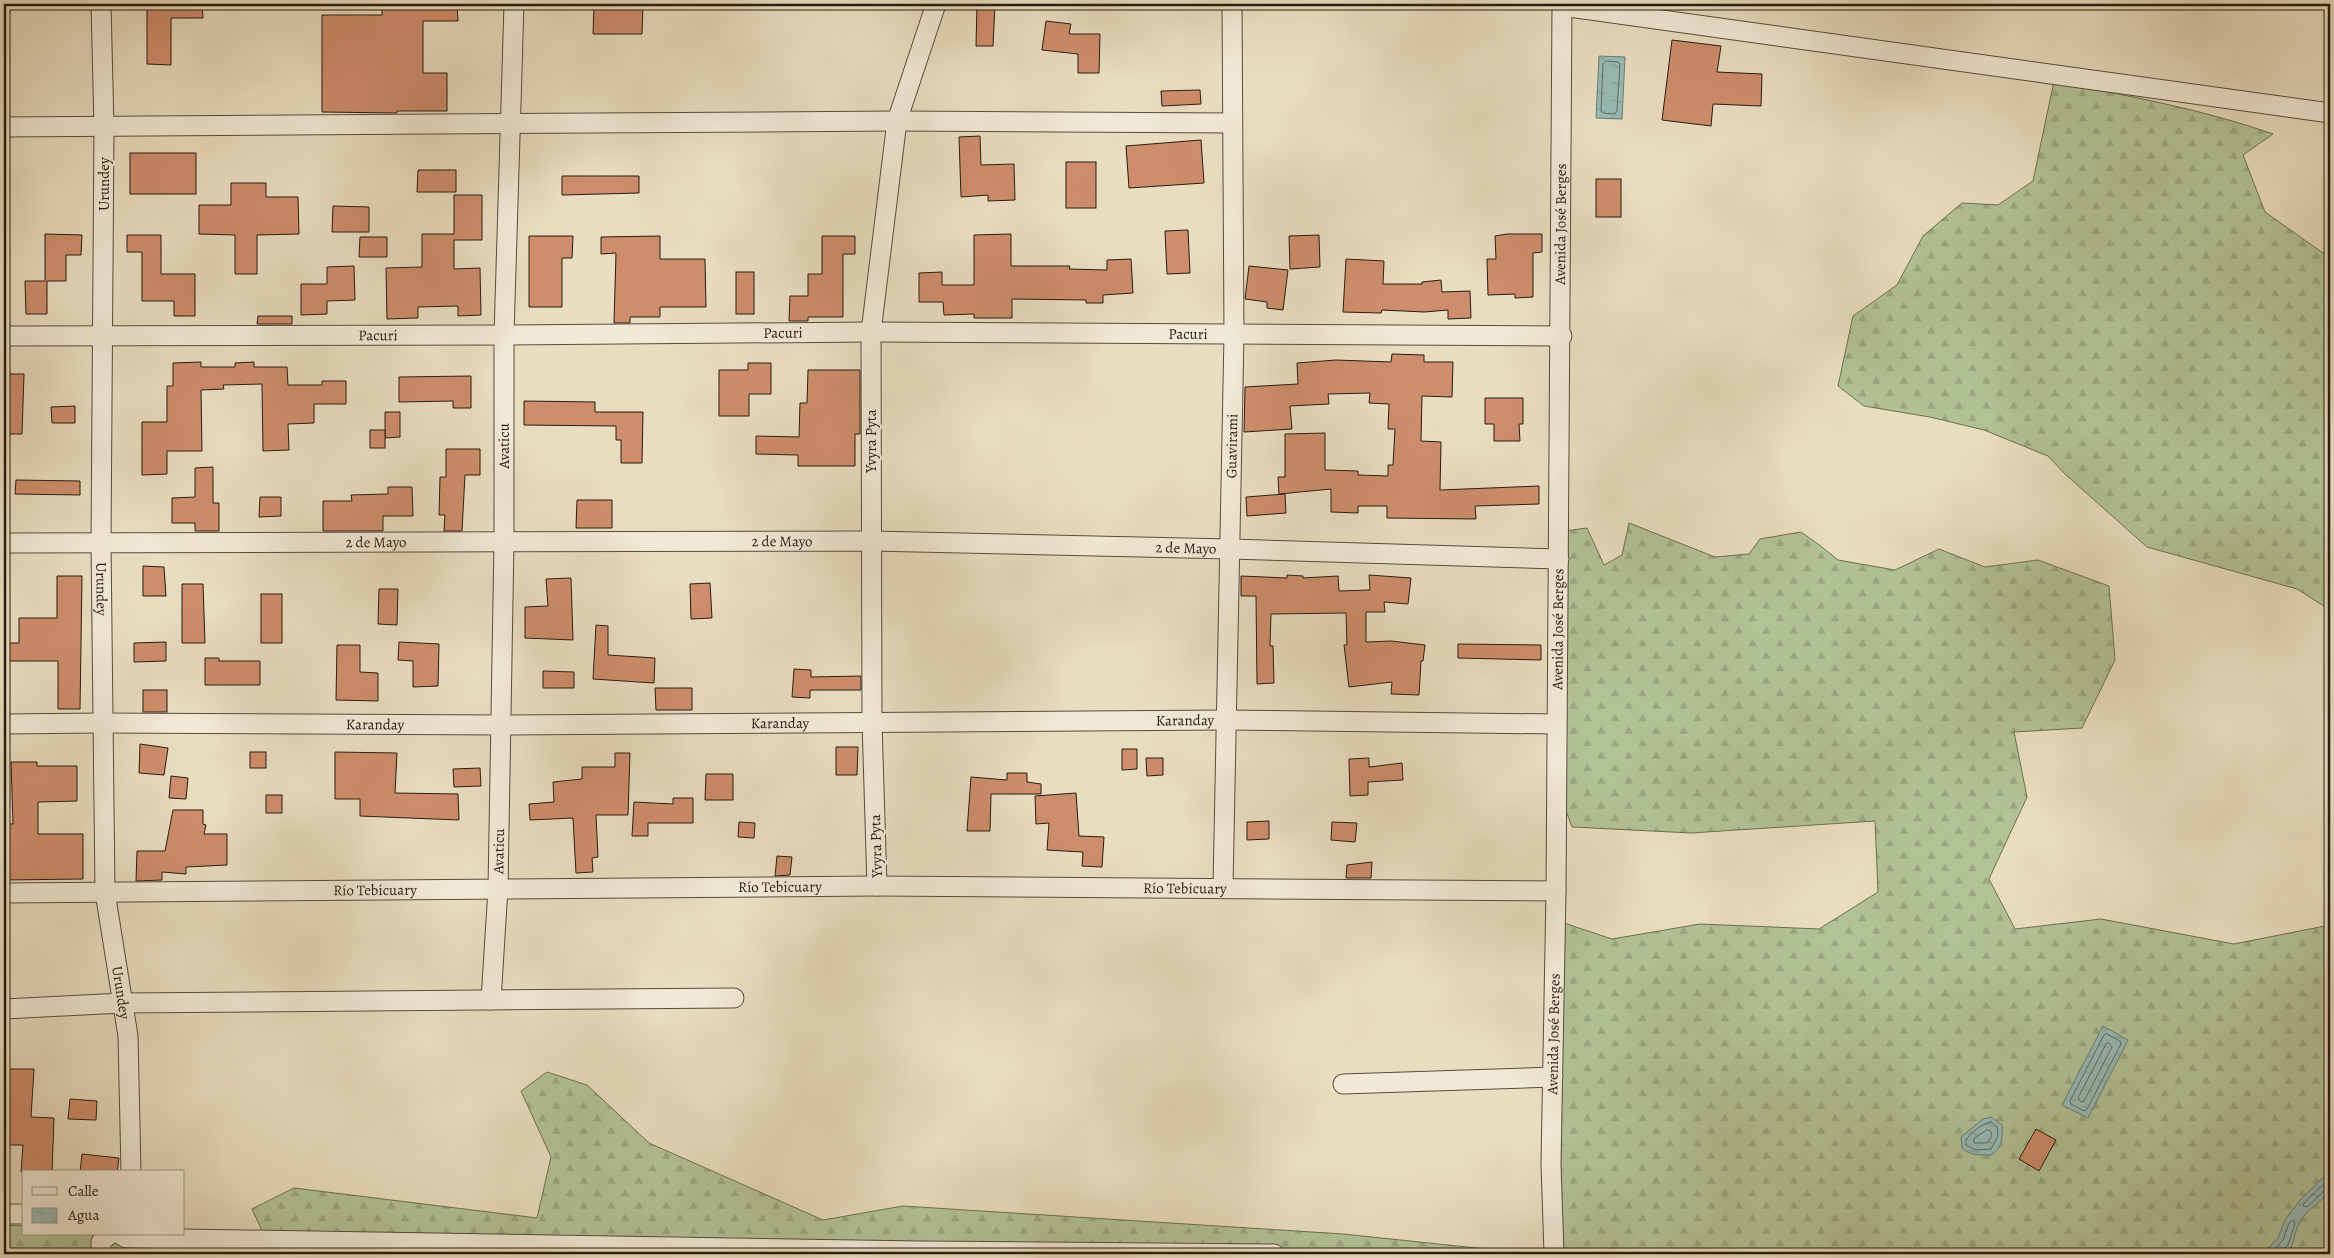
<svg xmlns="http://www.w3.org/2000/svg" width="2334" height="1258" font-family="Alegreya,serif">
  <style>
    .forest { fill: url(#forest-firs); stroke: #6c6f53 }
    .water { fill: url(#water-ripples); stroke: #6a7b73 }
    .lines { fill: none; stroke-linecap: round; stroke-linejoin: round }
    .shore { stroke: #5e6c62; stroke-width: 1 }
    .building { fill: #ce8d6c; stroke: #261c10 }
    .minor-casing { stroke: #574c3c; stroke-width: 21 }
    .minor { stroke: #f1e9d6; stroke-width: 19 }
    .labels { text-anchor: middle; stroke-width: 4.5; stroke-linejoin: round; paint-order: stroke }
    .street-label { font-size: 15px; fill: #261c10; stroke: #f1e9d6 }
  </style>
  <defs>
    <pattern id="forest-firs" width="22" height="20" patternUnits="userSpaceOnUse" patternTransform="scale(1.25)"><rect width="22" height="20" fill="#b2c296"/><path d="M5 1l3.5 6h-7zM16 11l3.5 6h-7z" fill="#99a680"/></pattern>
    <pattern id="water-ripples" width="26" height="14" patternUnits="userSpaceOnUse" patternTransform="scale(1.25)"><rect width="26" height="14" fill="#97bbb5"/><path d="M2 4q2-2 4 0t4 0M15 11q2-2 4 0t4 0" fill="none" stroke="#82a09b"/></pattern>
  </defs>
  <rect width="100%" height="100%" fill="#e9ddc0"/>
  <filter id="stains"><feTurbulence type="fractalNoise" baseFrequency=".004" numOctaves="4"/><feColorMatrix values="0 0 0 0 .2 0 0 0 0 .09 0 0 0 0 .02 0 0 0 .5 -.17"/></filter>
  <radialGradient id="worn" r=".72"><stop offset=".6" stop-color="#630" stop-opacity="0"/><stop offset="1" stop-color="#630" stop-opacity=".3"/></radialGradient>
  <g class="forest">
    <path d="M 2054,81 C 2128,96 2202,109 2273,134 L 2243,155 L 2265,212 L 2330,258 L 2330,610 L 2297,589 L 2147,547 L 2065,474 L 2048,456 L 1984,430 L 1930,417 L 1864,406 L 1838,386 L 1853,316 L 1897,285 L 1923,236 L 1962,203 L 1998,205 L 2033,181 Z"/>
    <polygon points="1629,523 1715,557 1749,554 1760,539 1801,532 1818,544 1838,560 1895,570 1939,549 1985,567 2038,560 2109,586 2115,660 2082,728 2014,732 2027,797 1989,879 2015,929 2101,919 2234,944 2330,925 2330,1254 1557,1254 1564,923 1612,939 1700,924 1819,929 1878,892 1875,821 1691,833 1572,827 1565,808 1557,532 1587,528 1604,565 1622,555"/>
    <polygon points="547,1072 587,1085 649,1143 823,1220 903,1206 1343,1234 1534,1254 4,1254 4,1225 24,1226 24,1234 159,1234 265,1237 252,1209 294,1188 537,1218 551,1157 521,1091"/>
  </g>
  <g class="water">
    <polygon points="1599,56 1625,57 1622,119 1596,118"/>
    <polygon points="2103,1026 2128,1040 2088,1118 2062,1105"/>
    <path d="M 1991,1117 L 2002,1125 C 2003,1137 2002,1149 1991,1155 C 1979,1155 1971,1156 1962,1148 L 1961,1137 L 1983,1119 Z"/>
    <path d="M 2330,1171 L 2330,1192 C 2322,1200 2307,1210 2301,1220 C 2286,1246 2303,1254 2263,1254 L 2278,1238 L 2285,1220 L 2300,1200 Z"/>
  </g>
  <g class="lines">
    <g class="shore">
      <polygon points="1606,61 1618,62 1620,64 1617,111 1615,114 1603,113 1601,111 1603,64"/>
      <polygon points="2107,1034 2120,1041 2121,1044 2087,1109 2084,1111 2071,1104 2070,1101 2104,1035"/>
      <polygon points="2109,1043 2112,1047 2084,1101 2081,1102 2078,1098 2106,1044"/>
      <path d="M 1991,1122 L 1997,1127 L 1998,1136 L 1991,1149 L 1976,1150 L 1966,1145 L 1966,1140 C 1970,1133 1983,1123 1991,1122 Z"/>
      <polygon points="1987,1130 1990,1130 1992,1135 1988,1143 1974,1143 1974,1139"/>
      <polyline points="2330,1178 2304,1203 2303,1206 2307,1207 2325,1190 2330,1189"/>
      <polyline points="2270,1254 2283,1240 2289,1223 2293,1220 2295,1223 2288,1245 2283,1249 2282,1254"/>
    </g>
  </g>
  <g class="building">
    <polygon points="147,4 202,4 203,18 171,18 171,65 147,64"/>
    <polygon points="382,4 457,4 458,21 423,21 423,73 447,73 447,111 397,111 397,113 322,112 322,15 382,15"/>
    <polygon points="594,4 643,4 642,34 593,34"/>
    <polygon points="977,4 995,4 993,46 976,46"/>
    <polygon points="1046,21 1071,24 1069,34 1100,34 1099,73 1078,73 1078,54 1042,50"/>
    <polygon points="1672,40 1721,46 1717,72 1762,74 1761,106 1713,104 1711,126 1662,120"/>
    <polygon points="1200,90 1201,104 1162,106 1161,91"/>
    <polygon points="980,136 981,165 1014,164 1015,200 988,201 988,195 961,197 959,137"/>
    <polygon points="1201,140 1204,183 1129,188 1126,146"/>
    <rect x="130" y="153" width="66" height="41"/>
    <rect x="1066" y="162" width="30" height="46"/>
    <polygon points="418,170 456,170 456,192 417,192"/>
    <polygon points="562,176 639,176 639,193 562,195"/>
    <rect x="1596" y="179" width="25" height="38"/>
    <polygon points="231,183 266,183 266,197 298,197 299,234 257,235 257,274 235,274 235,235 199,234 199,205 231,205"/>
    <polygon points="454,195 482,195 482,240 454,240 454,269 480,268 481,315 458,316 458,306 418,307 418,318 387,319 386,268 422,267 422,234 454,234"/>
    <polygon points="333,206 369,207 369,232 332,232"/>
    <polygon points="1188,230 1190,273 1167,274 1165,231"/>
    <polygon points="45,234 82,235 81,255 66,255 66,281 47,281 47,314 26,314 25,281 45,281"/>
    <polygon points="1011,234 1011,266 1070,266 1069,269 1107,270 1107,260 1131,259 1133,293 1103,295 1103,303 1086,303 1086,300 1012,299 1012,318 974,318 974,314 944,315 943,302 919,302 919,273 942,272 942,285 974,285 974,235"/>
    <polygon points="1507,234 1542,234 1542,252 1533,253 1533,297 1515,298 1515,294 1488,295 1487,259 1496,259 1495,236"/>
    <polygon points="127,235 161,235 161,274 195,274 195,316 174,316 174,301 142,301 142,252 127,252"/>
    <polygon points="1319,235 1320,267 1290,269 1289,236"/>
    <polygon points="529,236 573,236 572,258 562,258 562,307 529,307"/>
    <polygon points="660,236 660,259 705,259 706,307 660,307 660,317 630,317 630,323 614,323 616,253 601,254 601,237"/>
    <polygon points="822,236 855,236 855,254 843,254 843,317 808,317 808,321 789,321 790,296 808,296 808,274 822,274"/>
    <polygon points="360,237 387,237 387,257 359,257"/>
    <polygon points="1346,259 1384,261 1383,284 1422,284 1422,282 1441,280 1442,292 1470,291 1471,318 1448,319 1448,310 1424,312 1382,310 1381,313 1343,312"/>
    <polygon points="354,266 355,300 327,301 327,314 301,315 301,284 327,284 327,267"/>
    <polygon points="1249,266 1288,270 1283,310 1267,308 1267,302 1245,299"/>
    <rect x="736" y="272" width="18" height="42"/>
    <polygon points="258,316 292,316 292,324 257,324"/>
    <polygon points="1392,354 1424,355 1424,362 1453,362 1452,397 1422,396 1421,441 1441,442 1440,490 1539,486 1539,504 1475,506 1476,519 1387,518 1387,506 1358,506 1358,513 1331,512 1331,489 1279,494 1278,477 1285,477 1285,434 1325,433 1325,470 1358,471 1358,475 1388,476 1388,465 1393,465 1395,429 1388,429 1389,404 1369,403 1370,393 1328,394 1329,404 1290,406 1292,429 1244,432 1245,387 1298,384 1297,363 1336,360 1391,362"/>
    <polygon points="201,362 201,367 235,367 235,363 254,362 254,367 287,367 288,385 322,385 322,381 346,381 346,404 314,404 314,423 288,424 289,450 263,451 262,384 223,385 224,389 201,390 202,451 167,451 167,474 142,475 142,422 167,422 167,386 173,386 173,363"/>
    <polygon points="748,363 771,363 771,394 749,394 749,416 719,416 719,370 748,370"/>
    <polygon points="808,370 860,370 860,434 855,434 855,466 798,466 798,455 756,454 756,436 799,437 800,403 807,403"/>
    <polygon points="4,374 24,374 22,434 4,434"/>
    <polygon points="471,376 471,408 453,408 453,401 399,402 399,377"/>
    <polygon points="1485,398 1523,398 1523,424 1519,424 1520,441 1494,441 1494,424 1485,424"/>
    <polygon points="524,401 595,402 595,412 643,412 642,463 621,463 621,440 616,440 616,426 524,425"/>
    <polygon points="75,406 75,423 52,423 51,407"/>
    <polygon points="385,412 400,412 400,437 385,438"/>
    <rect x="370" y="430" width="15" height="18"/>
    <polygon points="446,449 480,449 480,475 465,475 462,531 444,531 445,515 439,515 440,477 446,477"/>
    <polygon points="213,467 213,503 219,503 219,531 195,531 195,523 172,523 172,498 195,497 195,468"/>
    <polygon points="16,480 80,481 80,495 15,494"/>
    <polygon points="388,487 412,487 413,516 383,516 383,531 323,531 323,501 352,501 351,495 388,494"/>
    <polygon points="1285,494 1286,513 1247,516 1246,497"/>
    <polygon points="260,497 281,497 281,516 259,517"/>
    <polygon points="577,500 612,500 612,528 576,528"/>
    <polygon points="143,566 164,567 166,596 143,596"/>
    <polygon points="1287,575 1303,576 1303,578 1338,576 1339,591 1370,590 1369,575 1411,578 1408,604 1384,602 1385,612 1366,612 1366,642 1391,641 1425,645 1423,661 1421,661 1419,695 1391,694 1392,682 1349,687 1344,645 1347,645 1346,613 1271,614 1270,646 1273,646 1274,683 1257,684 1256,596 1241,596 1241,576 1287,578"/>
    <polygon points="57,576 82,576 80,709 58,709 58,661 4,661 4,643 19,643 19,618 57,618"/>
    <polygon points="571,578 573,640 525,638 525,607 548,606 546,579"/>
    <polygon points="710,583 712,618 691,619 690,584"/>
    <polygon points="182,584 203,584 205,643 182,643"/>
    <polygon points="379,589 398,589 397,625 378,624"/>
    <rect x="261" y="594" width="21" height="49"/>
    <polygon points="596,625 608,626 608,655 655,658 654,683 593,679"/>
    <polygon points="166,642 166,661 134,662 134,643"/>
    <polygon points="399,642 439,644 438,686 413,687 413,661 398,660"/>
    <polygon points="1458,644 1541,645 1541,660 1458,658"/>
    <polygon points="337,645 360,645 360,672 378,673 378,701 336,700"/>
    <polygon points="205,658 219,658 219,661 260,661 260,685 205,685"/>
    <polygon points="794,669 811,670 811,677 861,676 861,690 810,690 810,698 792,697"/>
    <polygon points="543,671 574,672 574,688 543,688"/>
    <polygon points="655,688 692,688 692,710 656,710"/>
    <rect x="143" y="690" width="24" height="22"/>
    <polygon points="140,744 168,748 164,775 139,773"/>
    <polygon points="836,747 858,747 857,775 836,775"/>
    <polygon points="1122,749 1137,749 1137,769 1122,770"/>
    <rect x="250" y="752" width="16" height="16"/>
    <polygon points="335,752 397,753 395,793 458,794 459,820 360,816 360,799 335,799"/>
    <polygon points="615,753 630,753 628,815 596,815 598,857 592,858 593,872 576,873 573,818 530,820 529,804 554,802 553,782 582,779 582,767 615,767"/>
    <polygon points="1146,758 1163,758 1163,775 1147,776"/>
    <polygon points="1369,758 1369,767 1402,763 1403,780 1368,782 1368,795 1350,796 1349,759"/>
    <polygon points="11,762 37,762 37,766 77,766 77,801 38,802 38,834 83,834 83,879 4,880 4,824 13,824"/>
    <polygon points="480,768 481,786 454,787 453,769"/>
    <polygon points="1007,773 1027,773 1027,782 1041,784 1041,794 991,794 990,831 967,831 971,777 1007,780"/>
    <polygon points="706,774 733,774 733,800 705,800"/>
    <polygon points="171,776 188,778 186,799 169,798"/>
    <polygon points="1076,793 1079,836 1104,837 1102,867 1082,866 1083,852 1047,850 1049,823 1036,824 1035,796"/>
    <rect x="266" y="795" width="16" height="18"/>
    <polygon points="673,798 693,798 693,823 648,823 648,836 632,836 634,802 673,804"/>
    <polygon points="173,810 203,810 203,824 206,825 204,834 227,834 227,865 186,867 186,874 162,872 162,880 136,881 137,851 165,851"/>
    <polygon points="1269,821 1269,839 1247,840 1247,822"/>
    <polygon points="739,822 755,823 754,838 738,837"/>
    <polygon points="1332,822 1357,823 1355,842 1331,840"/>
    <polygon points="777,856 792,857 790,875 775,876"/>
    <polygon points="1372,862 1371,878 1346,878 1347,865"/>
    <polygon points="4,1069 34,1069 31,1117 54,1118 52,1172 21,1172 23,1145 4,1145"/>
    <polygon points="70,1099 97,1101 96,1120 68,1119"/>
    <polygon points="2036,1129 2056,1140 2039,1171 2019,1159"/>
    <polygon points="82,1154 119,1158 117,1172 80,1172"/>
  </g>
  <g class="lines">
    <g class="minor-casing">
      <g id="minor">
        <path id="s1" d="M 101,4 L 104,127 L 101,543 L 105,892 L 128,1036 L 131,1172"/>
        <polyline points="1562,6 2330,113"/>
        <polyline points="4,127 897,121 1232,123"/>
        <path id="s2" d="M 4,336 L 504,335 L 871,332 L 1562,336"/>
        <path id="s3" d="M 4,543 L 871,541 L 1230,549 L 1559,559"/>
        <path id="s4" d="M 4,724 L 102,723 L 502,725 L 1224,720 L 1556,724"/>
        <polyline points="877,886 872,722 871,332 897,121 936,4"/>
        <path id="s5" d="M 1223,887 L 1234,335 L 1232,4"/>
        <path id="s6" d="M 4,893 L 877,886 L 1556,891"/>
        <path id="s7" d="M 491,1000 L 498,889 L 504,541 L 504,335 L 514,4"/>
        <polyline points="4,1009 123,1003 734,998"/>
        <polyline points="1343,1084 1553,1077"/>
        <polyline points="4,1214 24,1214"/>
        <polyline points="120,1234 126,1238 919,1251 1274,1254"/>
        <polyline points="101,1254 101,1242 110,1234"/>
        <path id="s8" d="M 1554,1254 L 1551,1164 L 1556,891 L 1562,4"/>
      </g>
    </g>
    <use href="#minor" class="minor"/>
  </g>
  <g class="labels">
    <g class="street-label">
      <text transform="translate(104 184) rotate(-90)" y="5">Urundey</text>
      <text dy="5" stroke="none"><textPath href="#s8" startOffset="1030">Avenida José Berges</textPath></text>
      <text dy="5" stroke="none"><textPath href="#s2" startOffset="779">Pacuri</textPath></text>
      <text dy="5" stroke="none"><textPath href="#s2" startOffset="1184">Pacuri</textPath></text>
      <text dy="5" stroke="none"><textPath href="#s2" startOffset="374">Pacuri</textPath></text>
      <text transform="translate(871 441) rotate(-90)" y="5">Yvyra Pyta</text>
      <text transform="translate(504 446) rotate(-90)" y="5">Avaticu</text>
      <text dy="5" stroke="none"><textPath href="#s5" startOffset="441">Guavirami</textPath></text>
      <text dy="5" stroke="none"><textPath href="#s3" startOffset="778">2 de Mayo</textPath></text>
      <text dy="5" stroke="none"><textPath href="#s3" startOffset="372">2 de Mayo</textPath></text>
      <text dy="5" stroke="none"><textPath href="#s3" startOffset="1182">2 de Mayo</textPath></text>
      <text dy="5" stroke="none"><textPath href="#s1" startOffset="585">Urundey</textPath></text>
      <text dy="5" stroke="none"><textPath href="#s8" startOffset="625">Avenida José Berges</textPath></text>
      <text dy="5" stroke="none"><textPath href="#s4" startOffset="1181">Karanday</textPath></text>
      <text dy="5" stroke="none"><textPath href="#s4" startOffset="776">Karanday</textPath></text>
      <text dy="5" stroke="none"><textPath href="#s4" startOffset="371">Karanday</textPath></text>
      <text transform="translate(876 846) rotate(-92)" y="5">Yvyra Pyta</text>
      <text dy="5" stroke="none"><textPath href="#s7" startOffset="149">Avaticu</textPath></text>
      <text dy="5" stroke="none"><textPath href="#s6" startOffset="776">Río Tebicuary</textPath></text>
      <text dy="5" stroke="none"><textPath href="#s6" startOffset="1181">Río Tebicuary</textPath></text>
      <text dy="5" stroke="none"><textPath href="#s6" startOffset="371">Río Tebicuary</textPath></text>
      <text dy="5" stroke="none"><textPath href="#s1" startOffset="990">Urundey</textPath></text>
      <text dy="5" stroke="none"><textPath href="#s8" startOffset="220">Avenida José Berges</textPath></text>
    </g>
  </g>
  <rect width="2334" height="1258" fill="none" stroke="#e9ddc0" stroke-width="20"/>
  <rect x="5" y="5" width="2324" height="1248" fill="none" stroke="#261c10" stroke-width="2.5"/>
  <rect x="10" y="10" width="2314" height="1238" fill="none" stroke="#261c10"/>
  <rect x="22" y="1170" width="162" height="65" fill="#f1e9d6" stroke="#a09787"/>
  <rect x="32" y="1187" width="25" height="8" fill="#f1e9d6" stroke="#a09787"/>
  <text x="68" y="1196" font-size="15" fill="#261c10">Calle</text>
  <rect x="32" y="1208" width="25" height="15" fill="url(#water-ripples)" stroke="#a09787"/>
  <text x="68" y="1220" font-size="15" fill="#261c10">Agua</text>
  <rect width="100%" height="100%" filter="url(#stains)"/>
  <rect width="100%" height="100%" fill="url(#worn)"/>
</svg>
